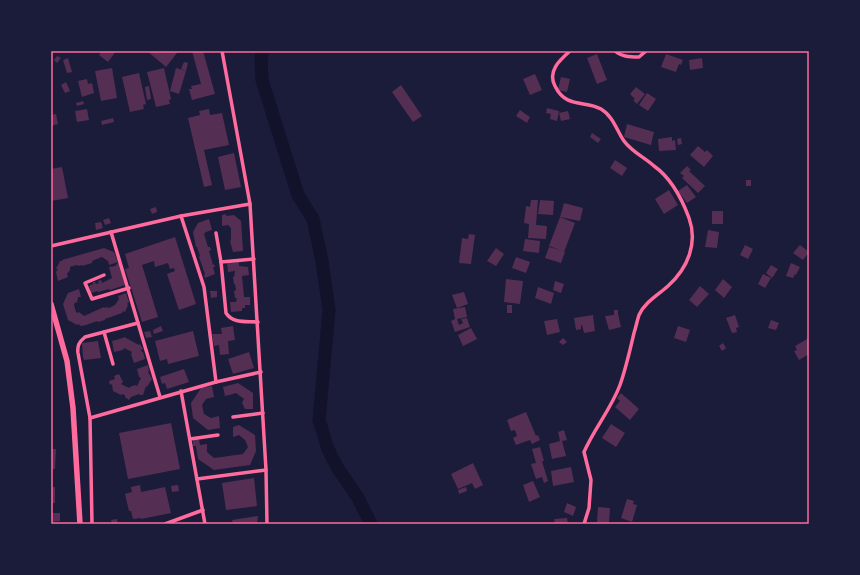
<svg xmlns="http://www.w3.org/2000/svg" width="860" height="575" font-family="Overpass,sans-serif">
  <style>
    .lines { fill: none; stroke-linecap: round; stroke-linejoin: round }
    .river { stroke: #12122b; stroke-width: 13 }
    .building { fill: #542f53 }
    .minor { stroke: #ff6b9d; stroke-width: 3.5 }
    .primary { stroke: #ff6b9d; stroke-width: 5.5 }
    .neatline { fill: none; stroke: #ff6b9d; stroke-width: 1.5 }
  </style>
  <rect width="100%" height="100%" fill="#1b1b3a"/>
  <g class="lines">
    <polyline class="river" points="263,51 261,58 262,80 298,195 313,219 322,261 329,310 319,420 328,449 337,467 358,498 371,524"/>
  </g>
  <g class="building">
    <polygon points="102,51 116,51 108,62 99,55"/>
    <polygon points="147,51 175,51 177,53 166,67"/>
    <polygon points="192,51 203,51 215,94 192,100 189,89 192,89 191,86 201,84"/>
    <polygon points="597,54 607,80 597,84 587,58"/>
    <polygon points="666,54 683,60 681,65 679,64 676,72 661,67"/>
    <polygon points="57,56 61,58 57,63 54,60"/>
    <polygon points="68,58 72,72 67,73 63,60"/>
    <polygon points="702,58 703,68 690,70 689,60"/>
    <polygon points="184,62 188,63 186,71 181,69"/>
    <polygon points="112,68 117,98 101,101 95,71"/>
    <polygon points="164,68 171,99 169,100 170,104 156,107 147,72"/>
    <polygon points="176,68 186,71 179,94 170,91"/>
    <polygon points="139,73 146,104 143,105 144,109 130,112 122,77"/>
    <polygon points="535,74 542,90 530,95 523,79"/>
    <polygon points="561,77 570,79 567,92 558,90"/>
    <polygon points="87,79 88,84 92,83 94,93 82,97 78,81"/>
    <polygon points="66,82 70,91 65,93 61,85"/>
    <polygon points="401,85 422,116 413,122 392,92"/>
    <polygon points="149,86 151,99 147,100 145,87"/>
    <polygon points="636,87 645,94 637,104 633,100 635,99 630,94"/>
    <polygon points="647,93 656,99 648,111 639,105"/>
    <polygon points="83,101 84,104 77,106 76,103"/>
    <polygon points="547,108 559,111 557,121 550,119 551,114 546,113"/>
    <polygon points="87,109 89,120 77,122 75,111"/>
    <polygon points="209,109 210,115 222,113 229,145 204,150 212,185 204,187 188,118 200,115 199,111"/>
    <polygon points="520,110 530,117 527,123 516,116"/>
    <polygon points="568,111 570,119 561,121 559,113"/>
    <polygon points="56,114 58,124 51,126 51,115"/>
    <polygon points="113,118 114,122 102,125 101,121"/>
    <polygon points="627,124 654,132 651,145 624,137"/>
    <polygon points="592,133 601,139 598,143 590,137"/>
    <polygon points="672,137 672,141 675,140 676,150 659,151 658,139"/>
    <polygon points="681,138 682,144 678,145 677,139"/>
    <polygon points="698,146 705,152 707,150 713,156 704,167 690,155"/>
    <polygon points="234,153 241,187 225,190 218,157"/>
    <polygon points="615,160 627,168 622,176 610,168"/>
    <polygon points="687,166 691,170 689,171 705,186 698,193 682,178 684,176 680,173"/>
    <polygon points="62,167 68,198 51,201 51,169"/>
    <rect x="746" y="180" width="5" height="6"/>
    <polygon points="687,185 696,197 687,203 678,191"/>
    <polygon points="669,190 678,205 664,214 655,199"/>
    <polygon points="531,200 538,200 536,225 547,226 546,239 528,238 529,224 524,223 526,206 530,207"/>
    <polygon points="540,200 554,201 553,215 538,214"/>
    <polygon points="564,203 583,208 580,221 560,217"/>
    <polygon points="156,207 157,212 152,214 150,209"/>
    <rect x="712" y="211" width="11" height="13"/>
    <polygon points="226,214 226,216 234,215 241,221 243,251 233,252 230,241 231,240 231,228 228,225 222,226 222,215"/>
    <polygon points="560,217 575,223 564,252 565,252 561,263 545,258 549,247 560,250 549,246"/>
    <polygon points="109,218 111,223 105,225 103,220"/>
    <polygon points="209,219 212,230 206,232 204,234 208,247 210,247 211,250 209,251 213,265 214,264 215,267 213,267 215,274 205,278 204,275 205,274 199,257 200,256 197,247 196,247 193,232 198,223"/>
    <polygon points="101,222 103,228 96,230 95,223"/>
    <polygon points="708,230 719,232 717,248 705,247"/>
    <polygon points="469,234 475,235 471,264 459,263 462,238 468,239"/>
    <polygon points="175,237 196,304 179,310 167,274 175,271 174,268 170,269 168,263 155,267 154,261 142,265 158,317 142,322 125,269 129,268 125,254"/>
    <polygon points="525,239 540,241 539,253 523,251"/>
    <polygon points="745,245 753,249 748,259 740,255"/>
    <polygon points="800,245 809,252 803,260 793,253"/>
    <polygon points="104,248 114,252 118,262 109,265 108,261 102,257 92,261 92,263 82,266 81,265 79,266 77,265 70,267 70,270 67,274 68,277 58,281 56,272 58,269 56,269 60,261 62,261 62,260"/>
    <polygon points="496,248 504,254 496,266 487,261"/>
    <polygon points="516,257 530,262 526,273 512,268"/>
    <polygon points="119,262 125,285 110,290 109,289 98,292 98,291 91,293 89,286 93,284 93,282 95,282 96,284 99,283 98,281 101,280 102,283 112,278 109,267 115,266"/>
    <polygon points="239,262 239,266 248,267 249,275 242,276 244,297 250,297 250,305 245,305 245,308 242,308 242,311 231,312 230,302 236,302 237,298 235,298 234,291 236,290 235,284 234,284 233,277 234,277 235,271 228,272 227,263"/>
    <polygon points="791,263 800,267 796,275 795,274 793,278 786,276"/>
    <polygon points="771,265 778,269 772,278 766,273"/>
    <polygon points="763,274 771,278 765,288 758,284"/>
    <polygon points="506,279 523,281 520,304 504,302"/>
    <polygon points="723,279 732,287 724,298 715,290"/>
    <polygon points="555,281 564,284 561,293 553,290"/>
    <polygon points="700,286 709,294 697,307 689,300"/>
    <polygon points="538,287 554,293 551,304 535,298"/>
    <polygon points="79,289 81,297 78,297 77,303 75,302 74,305 76,312 78,313 79,312 84,316 104,307 105,308 107,307 109,308 115,305 119,299 118,296 126,293 129,302 127,304 128,305 125,312 123,311 122,313 105,319 105,320 98,322 97,321 86,325 81,326 78,324 77,325 68,320 63,304 68,293"/>
    <polygon points="210,291 217,291 217,297 211,298"/>
    <polygon points="464,292 468,304 457,308 452,295"/>
    <rect x="507" y="305" width="5" height="8"/>
    <polygon points="465,307 467,317 457,319 459,325 463,323 461,319 467,318 470,327 455,332 451,321 455,319 453,309"/>
    <polygon points="614,310 618,310 618,314 621,327 609,330 605,316 614,315"/>
    <polygon points="593,315 595,331 584,333 582,325 581,325 581,329 576,330 574,318"/>
    <polygon points="735,315 739,327 736,328 737,332 732,333 726,318"/>
    <polygon points="557,319 560,332 547,335 544,321"/>
    <polygon points="771,320 779,323 776,330 768,328"/>
    <polygon points="161,326 163,331 154,334 153,330"/>
    <polygon points="233,326 235,340 228,341 229,354 220,355 219,345 214,346 212,334 222,334 221,328"/>
    <polygon points="678,326 690,330 686,342 674,338"/>
    <polygon points="471,328 477,339 463,346 458,335"/>
    <polygon points="150,331 152,337 146,338 144,332"/>
    <polygon points="193,331 199,356 168,364 167,359 160,361 155,341"/>
    <polygon points="126,337 126,338 139,345 140,344 143,349 141,350 142,352 143,352 145,359 134,363 131,354 132,352 124,348 123,350 114,352 112,341"/>
    <polygon points="563,338 567,342 563,345 559,342"/>
    <polygon points="809,338 809,354 799,360 794,351 797,350 795,346"/>
    <polygon points="98,341 101,358 84,360 83,357 82,343"/>
    <polygon points="723,343 726,348 722,351 719,346"/>
    <polygon points="249,352 254,368 233,374 228,359"/>
    <polygon points="148,365 149,371 148,372 152,379 147,387 146,386 143,395 140,395 139,394 131,397 129,400 125,397 125,395 122,394 121,395 113,391 112,384 110,385 109,381 115,379 114,376 119,374 123,382 121,384 129,388 130,387 135,385 137,386 141,378 139,377 137,369"/>
    <polygon points="184,369 189,382 167,389 165,383 162,384 160,377"/>
    <polygon points="238,383 253,393 253,409 245,409 242,403 244,399 236,393 233,394 225,396 223,387"/>
    <polygon points="212,386 214,397 206,399 202,405 204,414 211,418 219,416 220,428 208,430 193,418 191,403 201,388"/>
    <polygon points="621,393 639,409 630,420 615,407 620,401 617,398"/>
    <polygon points="526,412 536,436 538,435 540,440 532,444 530,440 516,445 513,438 517,436 515,430 511,431 507,420"/>
    <polygon points="171,423 180,469 128,479 119,433"/>
    <polygon points="611,424 625,433 616,447 602,438"/>
    <polygon points="239,425 255,435 256,451 250,465 214,470 198,459 196,446 193,446 193,439 199,439 200,445 207,444 207,452 214,458 243,454 248,447 245,440 239,435 233,437 233,427"/>
    <polygon points="564,430 567,440 562,441 566,456 552,459 549,444 560,441 558,432"/>
    <polygon points="540,447 544,461 542,461 548,481 544,483 542,477 536,479 531,464 536,463 532,449"/>
    <polygon points="51,449 56,449 55,469 51,469"/>
    <polygon points="473,463 483,485 475,489 472,483 458,489 451,474"/>
    <polygon points="571,467 574,482 553,486 551,471"/>
    <polygon points="254,478 257,506 226,510 222,483"/>
    <polygon points="533,481 540,497 529,502 523,485"/>
    <polygon points="140,485 141,492 165,487 171,513 141,519 141,518 133,519 131,511 129,511 125,494 132,492 131,487"/>
    <polygon points="178,485 179,491 172,492 171,486"/>
    <rect x="51" y="487" width="4" height="16"/>
    <polygon points="466,487 467,491 459,494 458,490"/>
    <polygon points="627,499 634,501 633,504 637,505 632,522 621,518"/>
    <polygon points="567,503 576,507 573,516 564,512"/>
    <polygon points="598,507 610,508 609,523 597,522"/>
    <polygon points="53,511 53,513 60,513 60,521 51,522 51,512"/>
    <polygon points="258,516 257,524 233,524 232,520"/>
    <polygon points="567,518 568,524 555,524 554,519"/>
    <polygon points="117,519 118,524 112,524 111,520"/>
  </g>
  <g class="lines">
    <g class="minor">
      <polyline points="222,51 250,204 266,470 267,524"/>
      <path d="M 570,51 C 560,60 547,71 555,86 C 566,109 585,100 601,109 C 613,116 617,131 624,141 C 632,152 644,157 654,166 C 671,178 682,199 689,218 C 698,243 688,268 668,286 C 658,295 645,302 639,315 C 637,321 636,327 634,333 C 630,350 626,368 620,385 C 611,409 594,429 584,452 L 591,480 L 589,508 L 584,524"/>
      <path d="M 615,51 C 622,57 630,57 639,57 L 646,51"/>
      <polyline points="181,216 250,204"/>
      <polyline points="111,232 160,397"/>
      <path d="M 216,233 L 221,262 L 226,313 C 233,324 246,321 258,322"/>
      <polyline points="51,246 181,216 204,287 216,382"/>
      <polyline points="221,262 254,259"/>
      <polyline points="104,275 85,283 92,299 129,288"/>
      <polyline points="104,332 113,364"/>
      <polyline points="181,391 205,524"/>
      <polyline points="233,417 263,413"/>
      <polyline points="90,418 216,382 261,372"/>
      <polyline points="190,439 218,435"/>
      <polyline points="197,479 266,470"/>
      <path d="M 92,524 L 90,418 L 78,353 C 77,346 79,342 85,337 L 138,323"/>
      <polyline points="165,524 203,510"/>
    </g>
    <polyline class="primary" points="51,304 67,361 73,408 80,524"/>
  </g>
  <rect width="860" height="575" fill="none" stroke="#1b1b3a" stroke-width="104"/>
  <rect x="52" y="52" width="756" height="471" class="neatline"/>
</svg>
